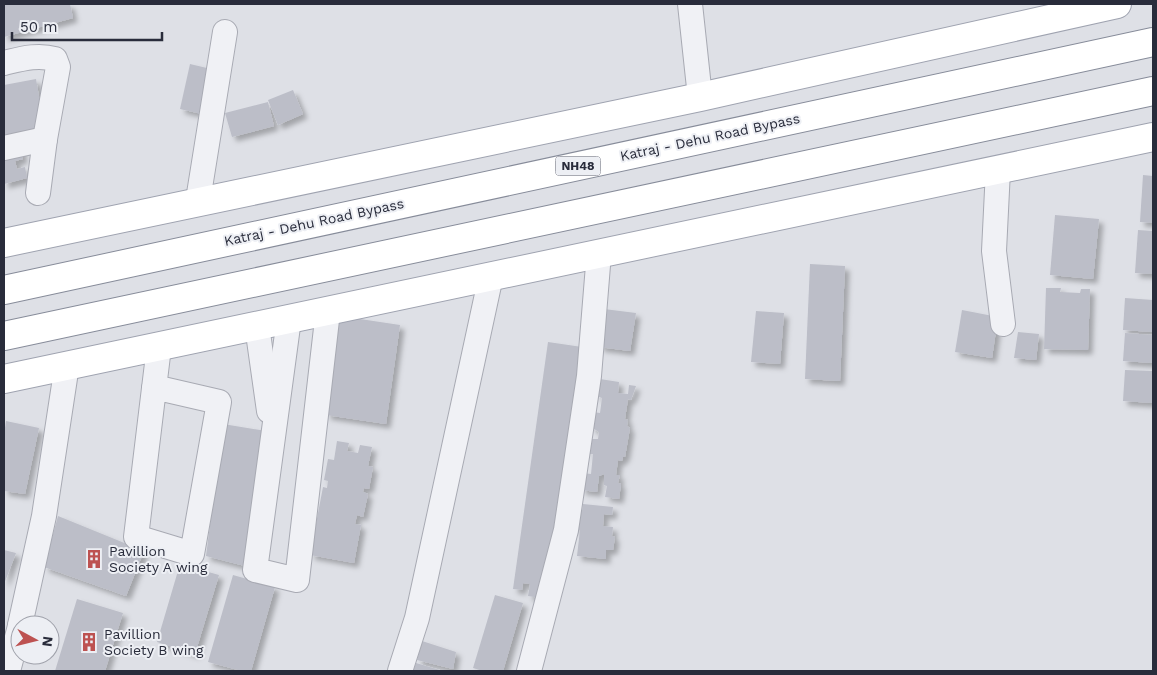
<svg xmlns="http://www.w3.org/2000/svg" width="1157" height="675" font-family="'Work Sans',sans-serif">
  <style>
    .building { fill: #bcbec8; filter: url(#shadow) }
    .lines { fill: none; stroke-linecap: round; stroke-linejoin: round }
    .minor-casing { stroke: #a8aab3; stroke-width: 26 }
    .major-casing { stroke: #9fa3b0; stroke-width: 30 }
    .highway-casing { stroke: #878c9a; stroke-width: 30 }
    .minor { stroke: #f0f1f5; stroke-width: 24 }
    .major { stroke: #fff; stroke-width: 28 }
    .highway { stroke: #fff; stroke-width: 28 }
    .labels { text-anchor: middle; stroke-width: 4; stroke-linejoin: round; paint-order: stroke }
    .shield { fill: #edeff4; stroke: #646672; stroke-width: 1 }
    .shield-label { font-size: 12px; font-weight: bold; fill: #292c3b }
    .street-label { font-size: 14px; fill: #292c3b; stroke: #edeff4 }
    .poi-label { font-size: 14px; fill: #292c3b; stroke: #edeff4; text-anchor: start }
  </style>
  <defs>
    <filter id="shadow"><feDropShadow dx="4.5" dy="4.5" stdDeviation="2.5" flood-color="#0004"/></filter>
  </defs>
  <rect width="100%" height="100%" fill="#dee0e6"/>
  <g class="building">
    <polygon points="4,4 70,4 73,18 4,37"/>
    <polygon points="190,64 211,69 202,114 180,109"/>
    <polygon points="36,79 44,126 4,135 4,85"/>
    <polygon points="293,90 303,114 278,125 268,100"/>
    <polygon points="268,102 274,126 232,137 225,113"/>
    <polygon points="21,147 23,159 15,161 17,169 25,167 27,178 4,184 4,151"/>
    <polygon points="1143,175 1153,176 1153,223 1140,222"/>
    <polygon points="1055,215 1099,219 1093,279 1050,275"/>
    <polygon points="1138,230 1153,231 1153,274 1135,273"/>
    <polygon points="810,264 845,266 840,381 805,379"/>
    <polygon points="1046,288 1061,288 1060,292 1080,293 1081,289 1090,289 1088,350 1044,349"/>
    <polygon points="1125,298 1153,300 1153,332 1123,330"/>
    <polygon points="604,309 636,313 630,351 599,347"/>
    <polygon points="962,310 998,317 992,358 955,352"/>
    <polygon points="756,311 784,313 780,364 751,362"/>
    <polygon points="340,316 400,325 386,424 326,415"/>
    <polygon points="1018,332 1039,334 1036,360 1014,358"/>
    <polygon points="1125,333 1153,335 1153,363 1123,361"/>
    <polygon points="548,342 582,347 547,599 528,596 530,584 523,583 522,590 513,589"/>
    <polygon points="1125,370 1153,371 1153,403 1123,401"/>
    <polygon points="600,379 619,382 618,393 628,394 629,385 636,386 631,400 628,399 625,419 628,420 627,426 630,428 625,457 623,457 622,461 618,460 616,475 620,475 618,483 621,484 619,499 605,497 607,486 604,485 604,474 599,476 597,492 581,490 583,473 591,474 593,454 589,454 591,439 598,439 599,432 591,427 593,412 600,413 602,398 597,396"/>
    <polygon points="6,421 39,428 25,494 4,491 4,435"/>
    <polygon points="223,424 266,431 245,566 206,556"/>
    <polygon points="337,441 349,443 347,451 358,453 360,445 372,447 368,466 373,467 369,489 364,488 363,492 368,494 363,517 357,515 355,524 361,525 354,563 310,555 323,487 327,488 328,481 324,480 328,459 334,460"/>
    <polygon points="583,504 613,507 612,515 604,514 603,526 613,527 612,536 615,537 613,550 606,550 606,559 577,556 580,530 574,529 576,511 582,511"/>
    <polygon points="58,516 144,551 126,596 44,567"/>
    <polygon points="4,550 16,553 4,584"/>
    <polygon points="180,564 219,575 195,654 157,642"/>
    <polygon points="233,575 275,587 251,671 242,671 208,662"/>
    <polygon points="495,595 523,603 503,671 483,671 473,668"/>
    <polygon points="77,599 123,613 105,671 55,671"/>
    <polygon points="422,641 456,652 453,669 417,660"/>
    <polygon points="416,663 443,671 413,671"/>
  </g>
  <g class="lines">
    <g class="minor-casing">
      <g id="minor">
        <polyline points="690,4 700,97"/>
        <path d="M 4,63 C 21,59 37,54 55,59 L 58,67 L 45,139 L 38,193"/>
        <polyline points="4,148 45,139"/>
        <polyline points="998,170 994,251 1003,324"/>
        <polyline points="198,200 225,32"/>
        <polyline points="289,319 255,570 297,580 328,311"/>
        <polyline points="257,326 269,411"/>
        <polyline points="154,387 219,402 192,554 136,537 159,347"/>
        <polyline points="20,625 44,516 67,365"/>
        <polyline points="8,671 20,626"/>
        <polyline points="400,671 417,618 491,276"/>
        <polyline points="529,671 566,530 589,376 599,253"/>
      </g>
    </g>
    <g class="major-casing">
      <g id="major">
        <polyline points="4,243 700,97 1117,4"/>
        <polyline points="4,379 1153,137"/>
      </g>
    </g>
    <g class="highway-casing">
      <g id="highway">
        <polyline points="4,290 1153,42"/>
        <polyline points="4,336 1153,91"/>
      </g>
    </g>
    <use href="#minor" class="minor"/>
    <use href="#major" class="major"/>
    <use href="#highway" class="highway"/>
  </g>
  <defs>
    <g id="building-bare" transform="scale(1.5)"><path d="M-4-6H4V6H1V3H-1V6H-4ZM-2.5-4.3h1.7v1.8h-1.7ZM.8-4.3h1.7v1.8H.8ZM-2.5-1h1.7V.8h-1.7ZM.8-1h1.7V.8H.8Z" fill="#bd5251" stroke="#edeff4" stroke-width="2.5" paint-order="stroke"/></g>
  </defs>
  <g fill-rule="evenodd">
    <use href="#building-bare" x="94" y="559"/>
    <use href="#building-bare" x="89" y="642"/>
  </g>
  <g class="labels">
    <rect class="shield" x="555.5" y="156.5" width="45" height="19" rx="4"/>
    <g class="shield-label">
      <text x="578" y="170">NH48</text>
    </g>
    <g class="street-label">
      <text transform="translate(710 137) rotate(-12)" y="5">Katraj - Dehu Road Bypass</text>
      <text transform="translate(314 222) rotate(-12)" y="5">Katraj - Dehu Road Bypass</text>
    </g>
    <g class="poi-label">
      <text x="109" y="556">Pavillion<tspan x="109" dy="16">Society A wing</tspan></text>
      <text x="104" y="639">Pavillion<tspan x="104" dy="16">Society B wing</tspan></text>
    </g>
  </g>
  <rect width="1157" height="675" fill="none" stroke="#292c3b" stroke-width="10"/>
  <g transform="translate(35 640) rotate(97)"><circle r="24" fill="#edeff4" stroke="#9fa1aa"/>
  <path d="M0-4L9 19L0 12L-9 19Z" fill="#bd5251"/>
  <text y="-8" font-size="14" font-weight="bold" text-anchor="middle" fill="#292c3b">N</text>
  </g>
  <path d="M12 32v8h150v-8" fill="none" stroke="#292c3b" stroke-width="2.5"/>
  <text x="20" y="32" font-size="15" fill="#292c3b" stroke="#edeff4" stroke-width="4" paint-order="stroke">50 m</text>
</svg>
